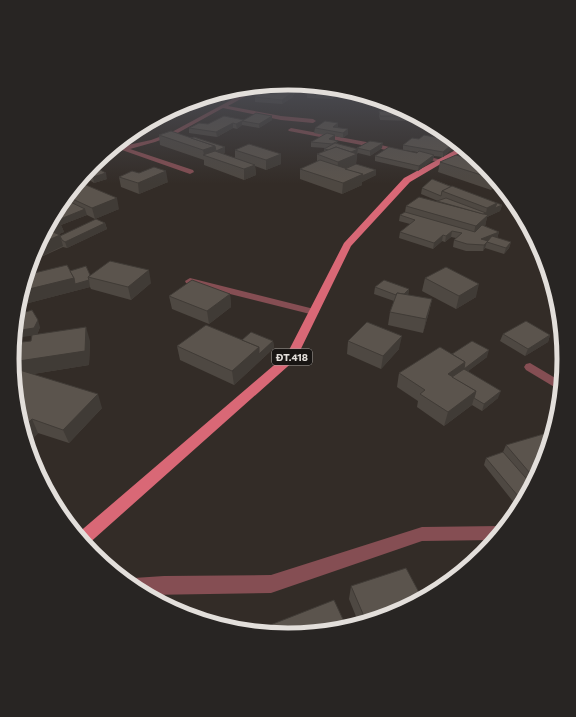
<svg xmlns="http://www.w3.org/2000/svg" width="576" height="717" font-family="Commissioner,sans-serif">
  <style>
    .lines { fill: none; stroke-linecap: round; stroke-linejoin: round }
    .minor { fill: #854e53; fill-rule: evenodd }
    .major { fill: #d96876; fill-rule: evenodd }
    .wall { fill: #4e4842 }
    .shaded-wall { fill: #403b36 }
    .building { fill: #5b544d; stroke: #403b36 }
    .labels { text-anchor: middle; stroke-width: 3; stroke-linejoin: round; paint-order: stroke }
    .shield { fill: #181513; stroke: #a6a29f; stroke-width: 1 }
    .shield-label { font-size: 10px; font-weight: bold; fill: #e3dfdb }
    .rim { fill: none; stroke: #e3dfdb; stroke-width: 5 }
  </style>
  <rect width="100%" height="100%" fill="#332c27"/>
  <g class="lines">
    <g class="minor">
      <polygon points="251,86 255,86 255,91 228,106 281,116 313,119 316,121 313,123 281,120 223,108 174,135 155,142 130,149 193,170 194,172 190,174 122,150 105,153 110,149 151,140 170,133 246,92 251,89"/>
      <polygon points="291,128 377,144 446,161 443,163 377,148 289,131 288,130"/>
      <polygon points="190,278 318,310 319,312 314,315 186,283 185,281"/>
      <polygon points="530,363 562,382 561,391 526,370 524,367 526,364"/>
      <polygon points="500,526 505,527 494,540 422,541 271,593 147,595 127,582 134,578 164,576 271,575 422,527"/>
    </g>
    <polygon class="major" points="463,146 466,149 410,182 351,246 296,359 86,546 77,534 287,354 344,243 404,178"/>
  </g>
  <g class="wall">
    <polygon points="298,83 310,85 308,90 297,90"/>
    <polygon points="337,87 342,88 346,89 345,90 337,89"/>
    <polygon points="295,88 295,92 294,95 293,95 293,97 282,104 255,102 255,97 273,93 273,90"/>
    <polygon points="307,94 334,95 333,99 307,98"/>
    <polygon points="379,111 411,116 411,121 380,120 379,115"/>
    <polygon points="244,120 272,120 259,128 242,125 237,129 233,128 217,137 189,133 189,128 208,124"/>
    <polygon points="315,128 338,128 348,134 343,138 335,136 335,140 338,144 357,149 357,148 382,148 370,156 358,153 357,154 356,164 376,170 376,175 362,182 362,185 342,194 300,179 300,169 317,162 317,154 324,152 324,149 325,148 311,147 311,142 324,135 314,133"/>
    <polygon points="159,135 191,138 225,147 225,153 222,154 235,158 235,150 281,154 281,164 266,170 255,166 256,175 244,180 204,165 204,160 160,145"/>
    <polygon points="419,139 456,141 455,146 443,157 434,156 433,160 418,171 375,161 375,156 417,153 417,152 403,150 403,145"/>
    <polygon points="440,162 483,164 500,184 491,190 438,172"/>
    <polygon points="91,165 107,179 94,183 83,176"/>
    <polygon points="139,173 168,182 139,194 121,187 119,177"/>
    <polygon points="432,179 502,205 500,211 487,217 485,226 499,232 497,238 511,242 509,248 504,254 485,248 483,251 466,251 453,247 454,240 456,238 451,237 445,242 442,241 433,249 399,238 400,232 410,224 399,221 400,215 405,212 406,206 437,202 438,201 421,194 422,188"/>
    <polygon points="70,191 119,209 95,219 87,215 61,225 64,232 59,234 60,236 105,223 107,229 67,248 63,247 30,262 33,253 59,205"/>
    <polygon points="70,271 90,275 151,283 131,300 91,289 90,287 17,306 17,304"/>
    <polygon points="425,278 476,297 456,309 422,291"/>
    <polygon points="375,287 409,289 408,295 432,299 429,312 423,333 388,325 390,312 394,301 374,294"/>
    <polygon points="230,294 231,307 209,324 172,309 169,296"/>
    <polygon points="16,315 40,327 37,335 90,341 89,365 33,374 102,408 69,443 38,433 27,444 31,341 32,335 14,338"/>
    <polygon points="560,320 562,339 554,334 559,321"/>
    <polygon points="503,334 550,335 548,342 525,356 500,341"/>
    <polygon points="242,340 273,341 274,348 234,385 180,360 177,346"/>
    <polygon points="348,341 399,349 381,369 347,354"/>
    <polygon points="452,354 487,357 468,371 498,398 482,411 472,405 444,426 417,407 418,401 397,387 399,373"/>
    <polygon points="547,433 530,483 532,485 519,509 484,465 486,458 503,452 506,445"/>
    <polygon points="351,586 393,614 359,624 349,599"/>
  </g>
  <g class="shaded-wall">
    <polygon points="293,92 293,97 282,104 282,100"/>
    <polygon points="272,116 272,120 259,128 259,124"/>
    <polygon points="242,121 242,125 237,129 236,124"/>
    <polygon points="233,123 233,128 217,137 216,132"/>
    <polygon points="338,123 338,128 333,132 333,127"/>
    <polygon points="348,129 348,134 343,138 343,133"/>
    <polygon points="335,135 335,140 329,139"/>
    <polygon points="456,141 455,146 443,157 443,152"/>
    <polygon points="383,143 382,148 370,156 370,151"/>
    <polygon points="215,146 216,156 204,155 203,150"/>
    <polygon points="225,147 225,153 216,156 216,151"/>
    <polygon points="358,149 357,154 357,155 356,164 337,172 338,162 346,155"/>
    <polygon points="281,154 281,164 266,170 266,160"/>
    <polygon points="434,155 433,160 418,171 419,166"/>
    <polygon points="255,165 256,175 244,180 244,169"/>
    <polygon points="376,170 376,175 362,182 362,185 342,194 343,183 363,174"/>
    <polygon points="166,171 168,182 139,194 138,183"/>
    <polygon points="106,173 107,179 94,183 93,177"/>
    <polygon points="495,178 500,184 491,190 494,179"/>
    <polygon points="117,198 119,209 95,219 92,208"/>
    <polygon points="497,203 495,208 502,205 500,211 487,217 485,227 473,238 477,217 486,213 487,208"/>
    <polygon points="85,209 87,215 61,225 64,232 38,243 48,226 53,222"/>
    <polygon points="105,223 107,229 67,248 65,242"/>
    <polygon points="452,231 451,237 445,242 446,236"/>
    <polygon points="499,232 497,238 487,242 485,248 483,251 484,245 481,239"/>
    <polygon points="60,235 63,246 30,262 33,253 37,245"/>
    <polygon points="443,235 442,241 433,249 434,243"/>
    <polygon points="511,242 509,248 504,254 506,248"/>
    <polygon points="149,270 151,283 131,300 128,287"/>
    <polygon points="74,278 89,280 90,287 17,306 21,291"/>
    <polygon points="479,284 476,297 456,309 459,296"/>
    <polygon points="409,289 408,296 400,297"/>
    <polygon points="230,294 231,307 209,324 207,311"/>
    <polygon points="432,299 429,312 423,333 426,319"/>
    <polygon points="38,320 40,327 37,335 14,338 15,331"/>
    <polygon points="86,327 90,341 89,365 14,377 12,362"/>
    <polygon points="550,335 548,342 525,356 528,349"/>
    <polygon points="402,336 399,349 381,369 383,356"/>
    <polygon points="273,341 274,348 234,385 232,371 259,347"/>
    <polygon points="489,350 487,357 451,384 448,374 465,362"/>
    <polygon points="476,391 472,405 444,426 448,412"/>
    <polygon points="501,391 498,398 482,411 484,404"/>
    <polygon points="98,394 102,408 69,443 63,430"/>
    <polygon points="32,419 38,433 27,444 22,429"/>
    <polygon points="541,468 534,482 522,486 529,472"/>
    <polygon points="409,605 393,614 366,622 366,621"/>
  </g>
  <g class="building">
    <polygon points="298,83 309,85 308,86 297,85"/>
    <polygon points="274,88 295,88 294,91 273,90"/>
    <polygon points="308,90 334,90 333,95 307,94"/>
    <polygon points="280,91 293,92 282,100 255,97 262,92 276,94"/>
    <polygon points="379,111 409,112 410,113 411,116 380,116"/>
    <polygon points="256,113 272,116 259,124 242,121"/>
    <polygon points="224,116 244,120 236,124 233,123 216,132 189,128 199,123 208,124"/>
    <polygon points="325,121 338,123 333,127 348,129 343,133 315,128"/>
    <polygon points="171,131 215,146 203,150 159,135"/>
    <polygon points="327,133 335,135 329,139 338,141 332,144 311,142"/>
    <polygon points="424,135 456,141 443,152 403,145 412,138 419,139"/>
    <polygon points="194,137 225,147 216,151 215,146 191,138"/>
    <polygon points="370,141 383,143 370,151 357,148"/>
    <polygon points="335,143 358,149 351,152 336,147 329,150 324,149"/>
    <polygon points="249,144 281,154 266,160 235,150"/>
    <polygon points="336,147 357,154 338,162 317,154"/>
    <polygon points="389,147 417,153 419,151 434,155 419,166 375,156"/>
    <polygon points="215,151 255,165 244,169 203,155"/>
    <polygon points="456,155 482,162 495,178 494,179 440,162"/>
    <polygon points="460,155 478,159 482,162 459,156"/>
    <polygon points="320,160 363,174 343,183 300,169"/>
    <polygon points="356,164 376,170 362,176 363,174 345,169"/>
    <polygon points="91,165 106,173 93,177 85,173"/>
    <polygon points="154,167 166,171 138,183 119,177 132,171 139,173"/>
    <polygon points="432,179 452,187 442,191 441,196 422,188"/>
    <polygon points="86,185 117,198 92,208 66,196 70,191"/>
    <polygon points="452,186 497,203 487,208 442,191"/>
    <polygon points="419,197 488,215 476,226 406,206"/>
    <polygon points="446,198 486,213 483,214 437,201"/>
    <polygon points="64,199 85,209 58,220 52,217 57,208 60,207 58,206"/>
    <polygon points="497,203 502,205 495,208"/>
    <polygon points="405,212 475,232 482,225 499,232 481,239 488,241 484,245 467,244 454,240 462,233 452,231 446,236 443,235 434,243 400,232 415,220 400,215"/>
    <polygon points="52,217 60,221 48,226"/>
    <polygon points="96,219 105,223 65,242 62,240 60,236"/>
    <polygon points="46,229 60,235 37,245"/>
    <polygon points="492,236 511,242 506,248 487,242"/>
    <polygon points="110,261 149,270 128,287 88,277"/>
    <polygon points="67,265 74,278 21,291 26,275"/>
    <polygon points="86,266 90,275 88,277 89,280 75,284 74,278 70,271"/>
    <polygon points="446,267 479,284 459,296 425,278"/>
    <polygon points="192,280 230,294 207,311 169,296"/>
    <polygon points="384,280 409,289 404,294 397,293 396,295 375,287"/>
    <polygon points="397,293 432,299 426,319 390,312"/>
    <polygon points="32,310 38,320 34,328 15,331 16,315"/>
    <polygon points="526,321 550,335 528,349 503,334"/>
    <polygon points="367,322 402,336 383,356 348,341"/>
    <polygon points="206,325 259,347 232,371 177,346"/>
    <polygon points="86,327 85,351 12,362 12,358 13,343 31,341 32,335"/>
    <polygon points="251,332 273,341 259,354 259,347 242,340"/>
    <polygon points="472,341 489,350 464,369 465,362 452,354"/>
    <polygon points="440,347 465,362 448,374 476,391 448,412 420,394 425,390 399,373"/>
    <polygon points="13,368 98,394 63,430 32,419 22,429 17,412"/>
    <polygon points="464,369 501,391 484,404 474,398 476,391 452,377"/>
    <polygon points="547,433 551,437 543,464 541,468 529,472 506,445"/>
    <polygon points="503,452 532,485 523,502 486,458"/>
    <polygon points="406,568 422,598 409,605 366,621 351,586"/>
    <polygon points="334,600 347,628 342,629 288,634 261,632 260,629"/>
  </g>
  <linearGradient id="sky" x2="0" y2="1"><stop stop-color="#1c1815"/><stop offset="0.45" stop-color="#4a4b52"/><stop offset="1" stop-color="#4a4b52" stop-opacity="0"/></linearGradient>
  <rect width="576" height="184" fill="url(#sky)"/>
  <g class="labels">
    <rect class="shield" x="272" y="349" width="40" height="16" rx="3"/>
    <g class="shield-label">
      <text x="292" y="361">ĐT.418</text>
    </g>
  </g>
  <path d="M0 0H576V717H0ZM19 359a269 269 0 1 1 538 0a269 269 0 1 1-538 0Z" fill="#282523" fill-rule="evenodd"/>
  <path class="rim" d="M19 359a269 269 0 1 1 538 0a269 269 0 1 1-538 0Z"/>
</svg>
